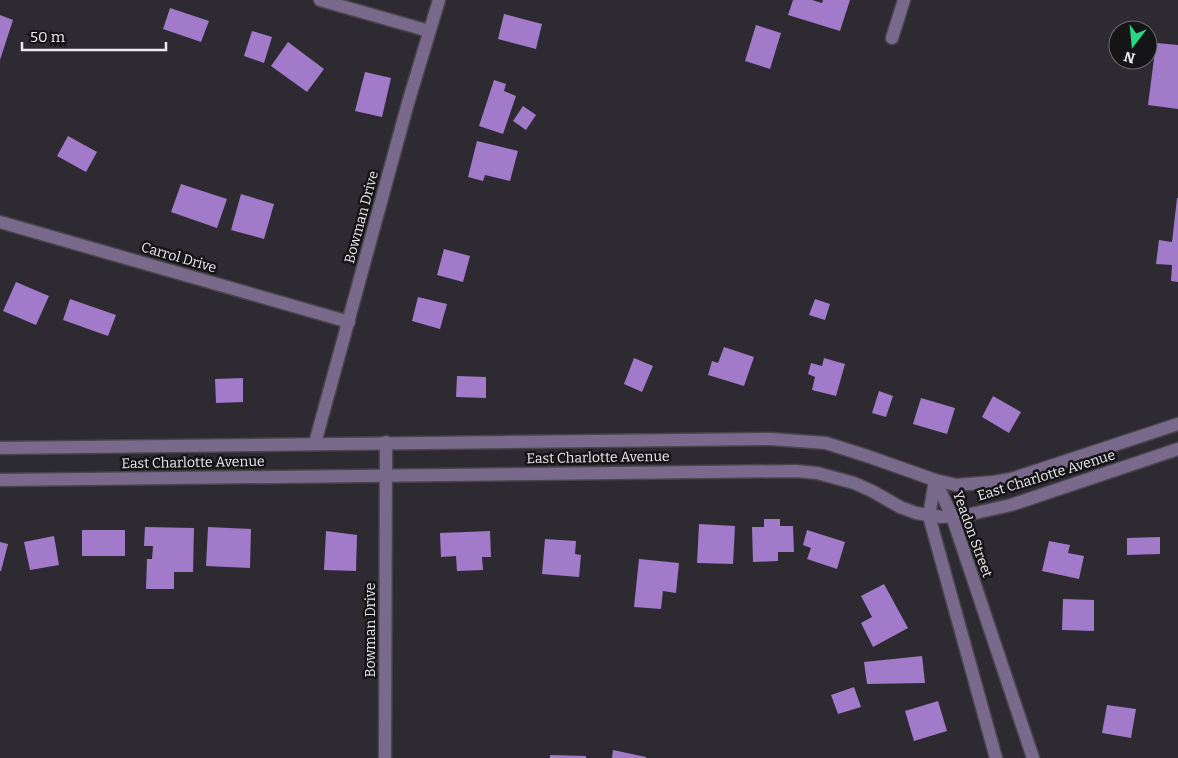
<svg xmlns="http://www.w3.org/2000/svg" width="1178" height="758" font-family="Bitter,serif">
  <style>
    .building { fill: #a17ac9 }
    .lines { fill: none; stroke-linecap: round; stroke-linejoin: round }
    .minor-casing { stroke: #49454c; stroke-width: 15 }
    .minor { stroke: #79698b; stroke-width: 12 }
    .labels { text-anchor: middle; stroke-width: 5; stroke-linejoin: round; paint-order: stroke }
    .street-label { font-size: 14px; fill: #eceaef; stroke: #151417 }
  </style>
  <rect width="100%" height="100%" fill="#2e2a32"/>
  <g class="building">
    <polygon points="793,0 812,0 822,3 823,0 850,0 840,31 788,15"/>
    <polygon points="170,8 209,21 201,42 163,29"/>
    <polygon points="504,14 542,24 536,49 498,39"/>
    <polygon points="0,15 13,20 0,60"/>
    <polygon points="756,25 781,33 770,69 745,61"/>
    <polygon points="252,31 272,37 264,63 244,56"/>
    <polygon points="288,42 324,69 307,92 271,66"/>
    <polygon points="1156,43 1178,45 1178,109 1148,105"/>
    <polygon points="365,72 391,78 382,117 355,111"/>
    <polygon points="494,80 506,84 504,91 516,96 503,134 479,126"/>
    <polygon points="523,106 536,115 526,130 513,121"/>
    <polygon points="68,136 97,152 86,172 57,156"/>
    <polygon points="477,141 518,151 510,181 485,175 483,181 468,177"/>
    <polygon points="181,184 227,199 217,228 171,212"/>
    <polygon points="241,194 274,204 264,239 231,230"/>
    <polygon points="1177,198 1178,198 1178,282 1171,281 1172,265 1156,264 1159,240 1172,242"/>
    <polygon points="444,249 470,256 463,282 437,275"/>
    <polygon points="16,282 49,296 36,325 3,311"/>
    <polygon points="418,297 447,304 440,329 412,321"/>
    <polygon points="70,299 116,315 108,336 63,320"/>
    <polygon points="815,299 830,304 825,320 809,315"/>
    <polygon points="724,347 754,357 744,386 708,375 712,361 718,363"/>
    <polygon points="634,358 653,366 642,392 624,384"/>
    <polygon points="824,358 845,364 836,396 812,390 815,377 808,374 811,363 822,366"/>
    <polygon points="457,376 486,377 486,398 456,397"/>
    <polygon points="243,378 243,402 216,403 215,379"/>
    <polygon points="879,391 893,396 886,417 872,413"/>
    <polygon points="993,396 1021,412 1009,433 982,417"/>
    <polygon points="921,398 955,408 947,434 913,424"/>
    <polygon points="764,519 780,519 780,526 793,526 794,552 778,552 778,561 753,562 752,527 764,527"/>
    <polygon points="699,524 735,526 733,564 697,563"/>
    <polygon points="145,527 194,528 193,572 174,572 174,589 146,589 147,559 152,559 153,546 144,546"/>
    <polygon points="208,527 251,529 250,568 206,566"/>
    <rect x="82" y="530" width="43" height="26"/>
    <polygon points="807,530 845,542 837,569 807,559 811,548 803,545"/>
    <polygon points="326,531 357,535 356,571 324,570"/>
    <polygon points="490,531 491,557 482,557 483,570 457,571 456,556 441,557 440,533"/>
    <polygon points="54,536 59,565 30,570 24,542"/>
    <polygon points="1160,537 1160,554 1127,555 1127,538"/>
    <polygon points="545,539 576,541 575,554 581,555 579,577 542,574"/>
    <polygon points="1049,541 1070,545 1068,553 1084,556 1079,579 1042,571"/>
    <polygon points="0,542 8,544 1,571 0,571"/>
    <polygon points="639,559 679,563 676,593 663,591 661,609 634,607"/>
    <polygon points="884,584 908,628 873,647 861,623 872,617 861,596"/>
    <polygon points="1063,599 1094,600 1094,631 1062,630"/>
    <polygon points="922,656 925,683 867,684 864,662"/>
    <polygon points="854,687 861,707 838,714 831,695"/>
    <polygon points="938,701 947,731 914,741 905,711"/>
    <polygon points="1107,705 1136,709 1131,738 1102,733"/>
    <polygon points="613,750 646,757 646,758 612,758"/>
    <polygon points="550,755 586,756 586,758 550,758"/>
  </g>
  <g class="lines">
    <g class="minor-casing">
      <g id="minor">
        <polyline points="320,0 429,31"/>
        <polyline points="892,38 904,0"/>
        <polyline points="0,222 349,322"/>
        <polyline points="315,443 408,103 439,0"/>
        <polyline points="0,448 771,439 826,443 867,456 935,480 956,485 993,482 1011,479 1178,424"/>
        <polyline points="0,480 796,471 817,473 854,483 872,491 900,507 916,513 942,517 971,514 1011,505 1178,449"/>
        <polyline points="935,480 952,516 1033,758"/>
        <polyline points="935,480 929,516 996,758"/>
        <polyline points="385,758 386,442"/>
      </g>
    </g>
    <use href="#minor" class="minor"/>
  </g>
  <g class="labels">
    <g class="street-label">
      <text transform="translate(361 217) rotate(-75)" y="5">Bowman Drive</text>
      <text transform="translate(179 257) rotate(16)" y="5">Carrol Drive</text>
      <text transform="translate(598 457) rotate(-1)" y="5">East Charlotte Avenue</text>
      <text transform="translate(193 462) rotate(-1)" y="5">East Charlotte Avenue</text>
      <text transform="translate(1046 475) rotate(-17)" y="5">East Charlotte Avenue</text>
      <text transform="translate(973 534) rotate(70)" y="5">Yeadon Street</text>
      <text transform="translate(370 630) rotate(-90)" y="5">Bowman Drive</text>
    </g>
  </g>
  <g transform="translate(1133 45) rotate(196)"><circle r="24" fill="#151417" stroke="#6b6a6d"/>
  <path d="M0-4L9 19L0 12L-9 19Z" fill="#29d885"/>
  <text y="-8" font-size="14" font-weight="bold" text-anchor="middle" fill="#eceaef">N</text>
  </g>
  <path d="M22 42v8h144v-8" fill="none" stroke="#eceaef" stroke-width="2.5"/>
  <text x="30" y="42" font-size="15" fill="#eceaef" stroke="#151417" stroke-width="4" paint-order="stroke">50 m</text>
</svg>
